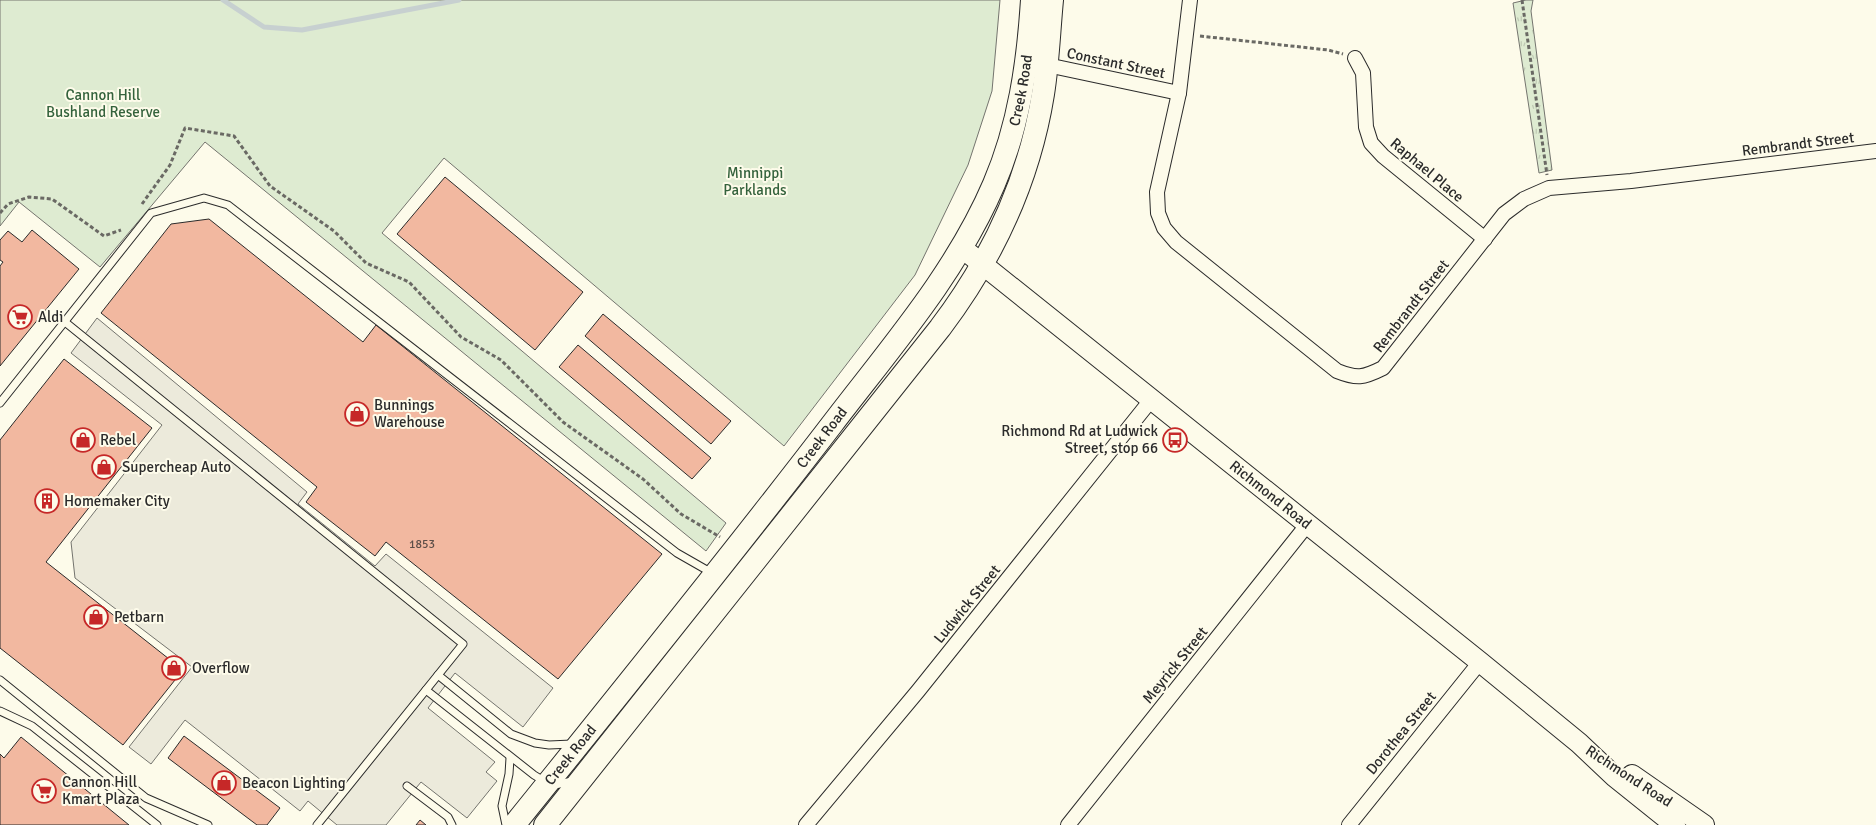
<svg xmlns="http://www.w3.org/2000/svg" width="1876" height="825" font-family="Signika,sans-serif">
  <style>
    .grass { fill: url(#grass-tufts); stroke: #74746e }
    .green { fill: #deebd1; stroke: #74746e }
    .parking { fill: #eceadb; stroke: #74746e }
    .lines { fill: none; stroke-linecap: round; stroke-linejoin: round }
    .stream { stroke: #c7d0d0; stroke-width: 5 }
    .building { fill: #f2b8a0; stroke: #2b2b2b }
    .lane-casing { stroke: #2b2b2b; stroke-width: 9 }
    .street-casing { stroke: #2b2b2b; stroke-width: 16 }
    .secondary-casing { stroke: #2b2b2b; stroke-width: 22 }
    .primary-casing { stroke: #2b2b2b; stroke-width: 24 }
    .path { stroke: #6a6964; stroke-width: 3; stroke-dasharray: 4 2.5; stroke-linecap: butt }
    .lane { stroke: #fdfbea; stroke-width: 7 }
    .street { stroke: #fdfbea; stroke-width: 14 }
    .secondary { stroke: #fdfbea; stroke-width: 20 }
    .primary { stroke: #fdfbea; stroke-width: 22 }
    .labels { text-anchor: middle; stroke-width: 4; stroke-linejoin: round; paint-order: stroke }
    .number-label { font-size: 12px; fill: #5d4e48 }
    .street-label { font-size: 15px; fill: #2b2b2b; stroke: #fdfbea }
    .park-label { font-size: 15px; fill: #34623c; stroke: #fdfbea }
    .poi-label { font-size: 15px; fill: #2b2b2b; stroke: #fdfbea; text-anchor: start }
  </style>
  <defs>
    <pattern id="grass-tufts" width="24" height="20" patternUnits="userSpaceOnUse" patternTransform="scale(1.25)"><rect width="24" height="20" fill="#deebd1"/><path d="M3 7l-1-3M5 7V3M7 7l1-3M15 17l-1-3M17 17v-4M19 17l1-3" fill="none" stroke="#bfcab4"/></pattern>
  </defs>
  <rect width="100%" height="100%" fill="#fdfbea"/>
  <polygon class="grass" points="1526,0 1533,0 1531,11 1552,170 1539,173 1513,3"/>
  <polygon class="green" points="0,0 1000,0 992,91 968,165 915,275 784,446 444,158 382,233 726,523 706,551 205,142 100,267 19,202 0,226"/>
  <polygon class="parking" points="97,318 307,492 298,504 375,566 386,554 553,688 523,727 455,673 428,708 495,762 486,772 497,781 467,818 421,782 386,825 337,825 308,801 300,811 185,720 151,764 129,747 192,667 75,578 71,542 162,425 71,353"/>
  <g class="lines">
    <polyline class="stream" points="223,0 264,27 302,30 459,0"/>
  </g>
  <g class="building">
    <polygon points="445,177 583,292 535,350 397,234"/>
    <polygon points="209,219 363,342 376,325 662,554 558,679 386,542 375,556 306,502 317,487 101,313 171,224"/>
    <polygon points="32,230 79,269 0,366 0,266 3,262 0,260 0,240 8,231 22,242"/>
    <polygon points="603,314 731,421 711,444 585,336"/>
    <polygon points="578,345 711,458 692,479 559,367"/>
    <polygon points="64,359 152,428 46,562 183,670 123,745 0,648 0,440"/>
    <polygon points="184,736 280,808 267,825 257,825 168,758"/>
    <polygon points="21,737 129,825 0,825 0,754 4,758"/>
    <polygon points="420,820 426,825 416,825"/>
  </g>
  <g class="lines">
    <g class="lane-casing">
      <g id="lane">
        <polyline points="65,322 463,644 317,825"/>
        <polyline points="0,403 151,213 204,198 228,205 677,553 712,573"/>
        <polyline points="438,675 511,734 535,743 549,745 572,744"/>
        <polyline points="0,680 146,798 208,825"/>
        <polyline points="426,690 534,775 547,783 555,785 572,781"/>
        <polyline points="0,711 32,726 157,825"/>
        <polyline points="407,786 448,817 452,825"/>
        <polyline points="506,825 502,806 509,774 510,758"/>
      </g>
    </g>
    <g class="street-casing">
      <g id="street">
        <path d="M 1190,0 L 1179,93 L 1157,192 L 1158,213 L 1164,228 L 1176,242 L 1337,371 C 1357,379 1363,378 1383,368 L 1504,214 L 1524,199 L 1549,188 L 1631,181 L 1876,151"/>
        <polyline points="1355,58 1363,73 1366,127 1371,143 1383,156 1485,239"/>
        <polyline points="1047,65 1179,93"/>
        <polyline points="806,825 918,691 1151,400"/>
        <polyline points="1068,825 1307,525"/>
        <polyline points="1349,825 1480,662"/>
      </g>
    </g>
    <g class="secondary-casing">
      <g id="secondary">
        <path id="s1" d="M 962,248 L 1480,662 L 1579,743 L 1615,777 L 1675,825"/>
        <polyline points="1632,775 1704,825"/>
      </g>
    </g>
    <g class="primary-casing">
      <g id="primary">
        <path id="s2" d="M 514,825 C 621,692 729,559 833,423 C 891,347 956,273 994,184 C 1019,126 1028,63 1032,0"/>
        <path d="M 545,825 L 940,328 C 993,258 1029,181 1043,94 C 1048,63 1049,31 1052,0"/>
      </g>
    </g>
    <g class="path">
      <polyline points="1522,0 1547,175"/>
      <polyline points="1200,36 1328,50 1343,54"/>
      <polyline points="142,204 170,165 185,128 234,136 270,186 334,231 366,263 409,282 461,337 501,360 563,422 643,479 681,514 720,537"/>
      <polyline points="0,213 8,204 29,197 52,199 104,236 121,230"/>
    </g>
    <use href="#lane" class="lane"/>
    <use href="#street" class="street"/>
    <use href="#secondary" class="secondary"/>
    <use href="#primary" class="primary"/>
  </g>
  <defs>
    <g id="supermarket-ring" transform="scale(1.25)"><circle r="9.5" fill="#fdfbea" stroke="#c62828" stroke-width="1.5"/><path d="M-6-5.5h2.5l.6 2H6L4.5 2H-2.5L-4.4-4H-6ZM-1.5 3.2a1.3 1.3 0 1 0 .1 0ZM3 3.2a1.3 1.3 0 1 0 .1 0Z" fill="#c62828"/></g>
    <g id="shop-ring" transform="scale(1.25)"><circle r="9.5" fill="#fdfbea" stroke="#c62828" stroke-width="1.5"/><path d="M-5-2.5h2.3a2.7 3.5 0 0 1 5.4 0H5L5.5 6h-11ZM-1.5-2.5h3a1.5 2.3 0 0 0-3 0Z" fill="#c62828"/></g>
    <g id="bus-ring" transform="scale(1.25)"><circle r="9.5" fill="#fdfbea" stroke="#c62828" stroke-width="1.5"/><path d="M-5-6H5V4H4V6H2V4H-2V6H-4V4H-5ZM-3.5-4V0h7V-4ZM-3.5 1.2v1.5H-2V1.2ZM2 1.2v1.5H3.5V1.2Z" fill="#c62828"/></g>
    <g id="building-ring" transform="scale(1.25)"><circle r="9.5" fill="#fdfbea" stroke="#c62828" stroke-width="1.5"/><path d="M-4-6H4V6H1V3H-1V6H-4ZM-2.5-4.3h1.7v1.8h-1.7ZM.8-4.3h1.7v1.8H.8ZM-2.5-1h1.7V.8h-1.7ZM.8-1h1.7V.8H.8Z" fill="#c62828"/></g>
  </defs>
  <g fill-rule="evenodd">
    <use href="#supermarket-ring" x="20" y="317"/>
    <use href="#shop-ring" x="357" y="414"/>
    <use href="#shop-ring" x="83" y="440"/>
    <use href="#bus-ring" x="1175" y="440"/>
    <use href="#shop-ring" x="104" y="467"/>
    <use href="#building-ring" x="47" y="501"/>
    <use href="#shop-ring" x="96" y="617"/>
    <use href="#shop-ring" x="174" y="668"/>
    <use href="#shop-ring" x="224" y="783"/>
    <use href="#supermarket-ring" x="44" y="791"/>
  </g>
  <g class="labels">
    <g class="number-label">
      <text x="422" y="548">1853</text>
    </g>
    <g class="street-label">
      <text transform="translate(1116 63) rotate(12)" y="5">Constant Street</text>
      <text dy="5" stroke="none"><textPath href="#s2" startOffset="900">Creek Road</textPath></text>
      <text transform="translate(1798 144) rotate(-7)" y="5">Rembrandt Street</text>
      <text transform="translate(1427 170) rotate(40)" y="5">Raphael Place</text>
      <text transform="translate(1411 306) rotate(-52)" y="5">Rembrandt Street</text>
      <text dy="5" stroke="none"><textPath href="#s2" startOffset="495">Creek Road</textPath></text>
      <text dy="5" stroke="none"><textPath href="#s1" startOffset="395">Richmond Road</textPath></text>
      <text transform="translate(967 604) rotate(-51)" y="5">Ludwick Street</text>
      <text transform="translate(1175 665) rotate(-51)" y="5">Meyrick Street</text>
      <text transform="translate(1401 733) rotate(-51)" y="5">Dorothea Street</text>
      <text dy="5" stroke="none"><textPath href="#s2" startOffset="90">Creek Road</textPath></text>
      <text transform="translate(1629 776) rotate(33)" y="5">Richmond Road</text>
    </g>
    <g class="park-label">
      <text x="103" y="100">Cannon Hill<tspan x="103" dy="17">Bushland Reserve</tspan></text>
      <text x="755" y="178">Minnippi<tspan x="755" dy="17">Parklands</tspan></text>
    </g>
    <g class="poi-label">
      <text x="38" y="322">Aldi</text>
      <text x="374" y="410">Bunnings<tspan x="374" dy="17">Warehouse</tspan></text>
      <text x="1158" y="436" text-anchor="end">Richmond Rd at Ludwick<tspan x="1158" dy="17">Street, stop 66</tspan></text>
      <text x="100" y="445">Rebel</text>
      <text x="122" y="472">Supercheap Auto</text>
      <text x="64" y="506">Homemaker City</text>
      <text x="114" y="622">Petbarn</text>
      <text x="192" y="673">Overflow</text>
      <text x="62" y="787">Cannon Hill<tspan x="62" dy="17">Kmart Plaza</tspan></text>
      <text x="242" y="788">Beacon Lighting</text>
    </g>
  </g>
</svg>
